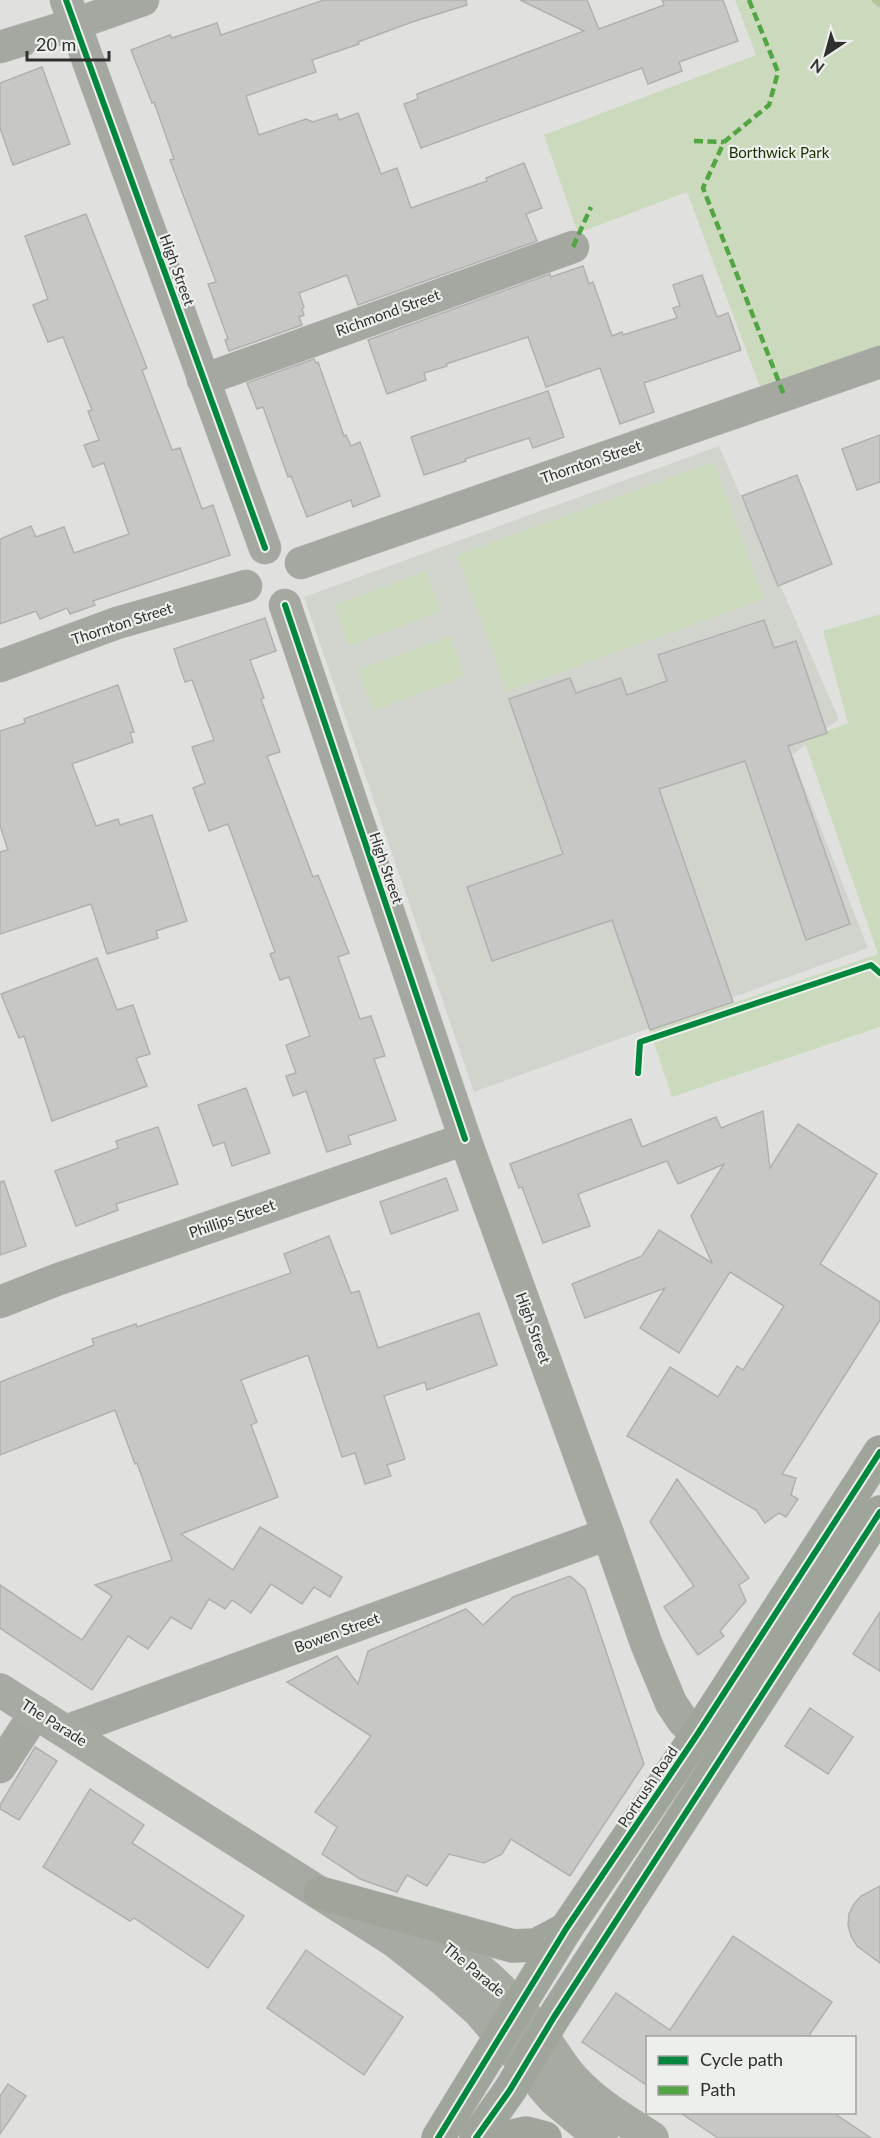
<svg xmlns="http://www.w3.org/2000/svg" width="880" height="2138" font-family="Lato,sans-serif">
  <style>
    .built { fill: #d0d4cd }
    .green { fill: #cbdabc }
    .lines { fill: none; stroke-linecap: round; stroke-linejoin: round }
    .stream { stroke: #b0c698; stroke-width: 8 }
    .building { fill: #c7c8c6; stroke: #b0b1b0; stroke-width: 1.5 }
    .minor-casing { stroke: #bdbebc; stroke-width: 33 }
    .major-casing { stroke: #bdbebc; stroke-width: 34 }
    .highway-casing { stroke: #bdbebc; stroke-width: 34 }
    .minor { stroke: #a4a8a1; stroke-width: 32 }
    .major { stroke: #a6aaa3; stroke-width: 33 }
    .highway { stroke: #a0a59c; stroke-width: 33 }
    .quiet { stroke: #52a543; stroke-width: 4.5; stroke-dasharray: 9 4.5; stroke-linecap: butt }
    .cycleway-casing { stroke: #edefec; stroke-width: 10 }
    .cycleway { stroke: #00873e; stroke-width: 6 }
    .labels { text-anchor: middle; stroke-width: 4.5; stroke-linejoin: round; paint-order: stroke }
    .park-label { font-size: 15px; fill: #1c3000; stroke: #edefec }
    .street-label { font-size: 15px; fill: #30312f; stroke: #edefec }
  </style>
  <rect width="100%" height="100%" fill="#e0e1df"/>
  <polygon class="built" points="719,446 839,719 792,755 868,948 474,1092 304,597"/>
  <g class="green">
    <polygon points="735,0 880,0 880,351 763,395 687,192 578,233 544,135 756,55"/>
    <polygon points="714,462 764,599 507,691 457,555"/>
    <polygon points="426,571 441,611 349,646 334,605"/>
    <polygon points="880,614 880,1027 672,1097 650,1031 878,954 804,740 848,723 823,631"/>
    <polygon points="450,636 465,676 373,711 358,670"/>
  </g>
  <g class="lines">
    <polyline class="stream" points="876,0 880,3"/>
  </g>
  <g class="building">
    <polygon points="324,0 466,0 467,5 412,22 358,42 359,44 312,60 316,72 246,96 259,135 306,119 313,122 337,114 339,120 358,113 381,174 397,168 411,208 487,181 486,178 524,163 542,208 526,214 537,241 358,305 347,275 299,293 304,307 302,309 304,315 299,317 302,325 229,351 225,340 228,339 208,284 216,282 170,160 174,159 154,102 152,103 131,50 170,35 172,38 217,23 221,35"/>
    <polygon points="520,0 587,0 599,29 664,5 662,0 723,0 738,41 679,62 682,71 648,84 642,68 421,148 404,104 418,99 417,94 584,31"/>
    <polygon points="42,67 70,144 13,165 0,128 0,83"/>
    <polygon points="86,214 147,368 142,370 172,450 180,448 202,509 213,505 230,555 93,601 95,605 70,614 67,608 40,619 36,611 0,624 0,539 31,526 36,537 64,527 74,553 129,534 104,463 93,467 84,445 99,440 88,411 92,410 63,337 48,342 33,305 48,299 25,236"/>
    <polygon points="583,266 589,284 593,282 612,336 622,332 623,335 677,318 673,308 680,306 673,285 702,275 717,317 728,313 741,350 644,383 654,412 620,424 600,368 546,387 528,337 446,364 447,366 424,373 426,380 387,394 368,340 550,274 551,277"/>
    <polygon points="314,359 316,363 318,362 344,436 346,435 351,446 360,442 380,496 353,507 351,500 307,517 291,476 288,477 263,407 257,409 247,383"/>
    <polygon points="548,391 564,437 533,448 529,438 465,459 466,461 424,475 411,437"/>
    <polygon points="880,435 880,482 857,490 842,449"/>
    <polygon points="797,475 832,564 778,586 742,496"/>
    <polygon points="265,618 276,651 250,660 264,698 261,699 280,752 267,756 313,877 318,875 349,953 338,957 360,1019 371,1016 385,1056 374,1059 396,1120 348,1136 351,1144 327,1152 306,1091 293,1096 286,1076 296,1073 286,1045 310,1036 289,977 280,980 270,954 275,952 228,824 209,831 193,788 205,783 192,747 214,740 192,680 185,682 174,649"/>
    <polygon points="764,620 774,648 796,641 827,733 788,746 850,924 806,940 745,761 659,789 733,1002 650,1030 612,920 492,961 467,887 563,854 509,699 570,678 576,693 621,678 627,695 667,681 658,655"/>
    <polygon points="118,685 134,732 130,733 133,742 72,764 96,826 118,819 120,825 152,815 187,921 156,931 158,938 107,954 91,904 0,934 0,852 8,850 0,826 0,731 25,723 24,719"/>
    <polygon points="97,958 117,1010 133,1005 150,1054 136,1058 147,1086 52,1121 24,1036 19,1038 1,994"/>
    <polygon points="246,1088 270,1153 232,1166 224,1142 213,1146 198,1105"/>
    <polygon points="763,1111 770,1168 798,1124 877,1174 820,1264 880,1302 880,1320 782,1474 796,1478 791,1495 798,1499 786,1517 779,1513 765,1523 756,1510 627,1436 670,1367 718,1397 737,1366 743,1370 784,1306 730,1272 679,1353 640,1328 665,1288 585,1318 572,1284 642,1256 659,1230 712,1263 691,1216 724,1164 678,1184 667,1161 578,1194 590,1226 543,1243 522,1187 519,1188 510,1164 631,1119 642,1147 716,1117 721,1128"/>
    <polygon points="158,1127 178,1184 116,1204 118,1210 76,1226 55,1171 118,1148 116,1141"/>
    <polygon points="446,1178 458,1210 391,1234 380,1202"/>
    <polygon points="4,1181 26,1246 0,1255 0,1182"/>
    <polygon points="329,1236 351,1293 359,1291 378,1348 479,1313 497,1365 427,1390 425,1382 384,1396 405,1459 387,1465 391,1476 365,1484 355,1453 342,1457 308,1355 241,1380 257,1422 251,1425 278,1497 181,1534 233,1570 260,1527 342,1577 330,1597 314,1587 302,1604 271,1584 251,1613 232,1600 225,1609 209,1599 191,1629 171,1617 148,1649 128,1636 92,1690 0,1628 0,1585 82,1640 112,1596 95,1585 172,1560 137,1463 135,1464 115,1410 0,1455 0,1382 94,1345 92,1339 136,1324 137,1327 291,1273 284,1254"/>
    <polygon points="677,1479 749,1578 739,1585 746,1601 720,1631 724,1636 698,1655 664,1607 694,1586 650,1522"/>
    <polygon points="570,1576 585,1589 644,1764 570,1876 511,1839 502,1854 484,1863 449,1854 427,1886 407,1875 397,1892 360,1879 322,1854 337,1827 315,1812 371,1736 287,1682 337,1656 358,1684 368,1651 466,1609 483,1625 513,1597"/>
    <polygon points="880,1612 880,1671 853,1654"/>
    <polygon points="810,1708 853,1737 828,1774 785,1746"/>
    <polygon points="35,1747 57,1761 19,1820 0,1809 0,1805"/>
    <polygon points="90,1789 144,1825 132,1843 244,1916 208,1968 134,1918 130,1921 43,1867"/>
    <polygon points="880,1886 880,1963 857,1946 851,1936 848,1925 849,1914 854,1904 861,1896"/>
    <polygon points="733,1936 832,2002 808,2037 648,2037 648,2086 582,2042 616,1993 670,2030"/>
    <polygon points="306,1950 403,2017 364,2075 267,2008"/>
    <polygon points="8,2084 26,2096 0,2134 0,2096"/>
    <polygon points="679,2112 832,2112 871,2138 718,2138"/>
  </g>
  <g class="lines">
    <g class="minor-casing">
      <g id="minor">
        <polyline points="66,0 265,548"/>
        <polyline points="0,47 75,24 143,0"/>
        <polyline points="203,380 573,247"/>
        <polyline points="301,563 880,362"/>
        <polyline points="285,605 465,1139 608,1534 646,1643 671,1703 683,1721 697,1735"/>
        <polyline points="0,666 117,623 246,586"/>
        <polyline points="0,1302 56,1280 465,1139"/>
        <polyline points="66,1731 608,1534"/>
        <polyline points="0,1767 36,1712"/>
      </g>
    </g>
    <g class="major-casing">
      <g id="major">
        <polyline points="0,1690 395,1941 444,1980 479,2011 554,2099 601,2138"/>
        <path d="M 406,1925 C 460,1946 508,1991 542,2037 C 554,2051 562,2068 575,2081 C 596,2104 626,2121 652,2138"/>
      </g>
    </g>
    <g class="highway-casing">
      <g id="highway">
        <polyline points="320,1893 513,1946 536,1945 566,1929"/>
        <polyline points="438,2138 566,1929 697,1735 880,1452"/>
        <polyline points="476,2138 510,2090 554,2017 880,1512"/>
        <polyline points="503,2138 526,2133 545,2138"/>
      </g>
    </g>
    <use href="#minor" class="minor"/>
    <use href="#major" class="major"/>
    <use href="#highway" class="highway"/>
    <g class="quiet">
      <polyline points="749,0 778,72 769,105 724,142 703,188 784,395"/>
      <polyline points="694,141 724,142"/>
      <polyline points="573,247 591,207"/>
    </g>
    <g class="cycleway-casing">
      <g id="cycleway">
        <polyline points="66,0 265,548"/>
        <polyline points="285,605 465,1139"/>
        <polyline points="638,1073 640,1042 871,965 880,973"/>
        <polyline points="438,2138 566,1929 697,1735 880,1452"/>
        <polyline points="476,2138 510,2090 554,2017 880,1512"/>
      </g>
    </g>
    <use href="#cycleway" class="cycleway"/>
  </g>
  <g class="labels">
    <g class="park-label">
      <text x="779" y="158">Borthwick Park</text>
    </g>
    <g class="street-label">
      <text transform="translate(177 270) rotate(70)" y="5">High Street</text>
      <text transform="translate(388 313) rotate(-20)" y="5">Richmond Street</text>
      <text transform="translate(591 462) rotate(-19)" y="5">Thornton Street</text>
      <text transform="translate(122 624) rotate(-18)" y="5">Thornton Street</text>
      <text transform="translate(386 868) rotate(71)" y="5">High Street</text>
      <text transform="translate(232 1219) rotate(-19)" y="5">Phillips Street</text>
      <text transform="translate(533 1328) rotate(70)" y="5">High Street</text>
      <text transform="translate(337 1633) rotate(-20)" y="5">Bowen Street</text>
      <text transform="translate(54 1723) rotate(32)" y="5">The Parade</text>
      <text transform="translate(648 1787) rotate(-56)" y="5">Portrush Road</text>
      <text transform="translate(474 1970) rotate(40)" y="5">The Parade</text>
    </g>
  </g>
  <rect x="646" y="2036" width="210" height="78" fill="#edefec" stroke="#a1a3a0" stroke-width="1.5"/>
  <rect x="658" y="2056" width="30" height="9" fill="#00873e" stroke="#a1a3a0" stroke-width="1.5"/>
  <text x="700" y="2066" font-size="18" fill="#30312f">Cycle path</text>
  <rect x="658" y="2086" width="30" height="9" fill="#52a543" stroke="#a1a3a0" stroke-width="1.5"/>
  <text x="700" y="2096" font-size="18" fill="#30312f">Path</text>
  <g transform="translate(826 54) rotate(216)" stroke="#edefec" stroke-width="4.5" paint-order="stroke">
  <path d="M0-4.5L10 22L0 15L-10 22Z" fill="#30312f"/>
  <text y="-9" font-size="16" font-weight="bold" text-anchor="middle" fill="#30312f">N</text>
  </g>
  <path d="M27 51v9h82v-9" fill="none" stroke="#30312f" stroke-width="3"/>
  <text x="36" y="51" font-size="18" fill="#30312f" stroke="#edefec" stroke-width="4.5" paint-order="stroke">20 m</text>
</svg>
